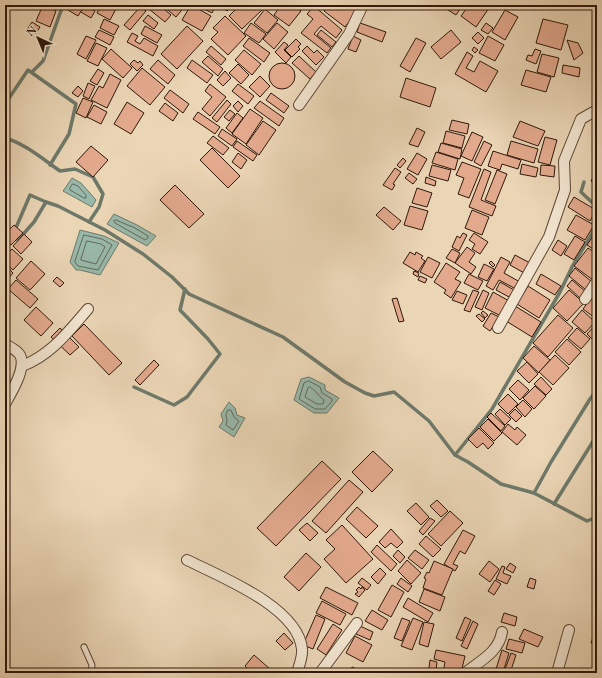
<svg xmlns="http://www.w3.org/2000/svg" width="602" height="678" font-family="'EB Garamond',serif">
  <style>
    .water { fill: #98b9aa; stroke: #6e796a }
    .lines { fill: none; stroke-linecap: round; stroke-linejoin: round }
    .shore { stroke: #64685a; stroke-width: 1 }
    .stream { stroke: #6e796a; stroke-width: 3.5 }
    .building { fill: #e3a98d; stroke: #2f180b }
    .service-casing { stroke: #5e4736; stroke-width: 7 }
    .minor-casing { stroke: #5e4736; stroke-width: 12 }
    .service { stroke: #f1e4cf; stroke-width: 5 }
    .minor { stroke: #f1e4cf; stroke-width: 10 }
  </style>
  <rect width="100%" height="100%" fill="#ead5b5"/>
  <filter id="stains"><feTurbulence type="fractalNoise" baseFrequency=".005" numOctaves="4"/><feColorMatrix values="0 0 0 0 .2 0 0 0 0 .09 0 0 0 0 .02 0 0 0 .5 -.17"/></filter>
  <radialGradient id="worn" r=".72"><stop offset=".6" stop-color="#630" stop-opacity="0"/><stop offset="1" stop-color="#630" stop-opacity=".3"/></radialGradient>
  <g class="water">
    <polygon points="72,178 81,183 96,200 92,207 63,191"/>
    <polygon points="114,214 137,225 156,236 147,246 107,224"/>
    <polygon points="80,230 104,236 119,243 100,275 80,270 76,270 70,262"/>
    <polygon points="309,377 325,385 325,390 339,398 327,413 314,413 294,400 301,379"/>
    <polygon points="229,402 235,408 237,415 245,418 234,437 219,427 223,421 221,414"/>
  </g>
  <g class="lines">
    <g class="shore">
      <polygon points="73,184 78,186 86,195 86,198 84,198 70,190 70,188"/>
      <polygon points="116,220 135,228 148,236 148,238 145,240 115,223 114,221"/>
      <polygon points="84,235 102,239 112,245 98,270 78,266 75,262"/>
      <polygon points="87,241 101,244 105,247 96,264 81,260"/>
      <polygon points="309,381 320,387 322,393 332,399 332,401 325,409 315,409 299,399 304,383"/>
      <path d="M 310,387 C 316,390 318,396 324,400 L 323,404 L 317,404 L 305,397 L 308,388 Z"/>
      <polygon points="228,410 231,410 234,417 239,421 233,430 226,425 227,421 226,415"/>
    </g>
    <g class="stream">
      <polyline points="32,72 43,61 63,5"/>
      <polyline points="5,104 28,70 76,104 69,134 50,165"/>
      <path d="M 5,138 C 24,143 44,160 60,171 L 75,169 L 93,177 L 103,194 L 99,207 L 89,222"/>
      <polyline points="584,182 581,192 597,207"/>
      <polyline points="15,230 30,195 46,202"/>
      <polyline points="18,240 34,222 46,202 58,206 105,230 143,254 172,277 189,294 283,337 345,382 365,393 374,396 394,392 429,421 455,455 468,462 501,484 534,493 587,521 597,517"/>
      <polyline points="134,387 174,405 187,397 220,354 208,339 180,310 185,289"/>
      <polyline points="455,455 492,409 560,292 572,267 597,225"/>
      <polyline points="534,493 551,462 590,399 597,390"/>
      <polyline points="597,503 594,505 597,513"/>
      <polyline points="554,504 597,435"/>
    </g>
  </g>
  <g class="building">
    <polygon points="43,5 56,11 50,27 36,21"/>
    <polygon points="69,5 84,5 95,11 91,18"/>
    <polygon points="71,5 85,5 78,16 68,10"/>
    <polygon points="101,5 113,5 117,7 110,20 97,13"/>
    <polygon points="144,5 159,5 171,15 165,22"/>
    <polygon points="162,5 186,5 176,17"/>
    <polygon points="191,5 211,16 202,31 182,20"/>
    <polygon points="206,5 216,5 212,13 204,9"/>
    <polygon points="220,5 233,5 227,11"/>
    <polygon points="240,5 259,5 263,9 242,29 229,16"/>
    <polygon points="281,5 293,5 301,11 289,26 274,15"/>
    <polygon points="297,5 307,5 302,10"/>
    <polygon points="328,5 362,5 345,27 324,11"/>
    <polygon points="451,5 462,6 456,15 448,10"/>
    <polygon points="469,5 491,5 476,27 461,16"/>
    <polygon points="520,5 530,5 528,9"/>
    <polygon points="314,6 342,30 336,38 321,26 314,34 331,48 327,53 301,33 313,19 307,14"/>
    <polygon points="140,7 146,11 130,30 124,25"/>
    <polygon points="265,9 278,20 267,33 254,23"/>
    <polygon points="505,10 518,17 505,40 492,32"/>
    <polygon points="148,15 158,23 154,29 143,21"/>
    <polygon points="225,16 246,36 228,55 211,39 218,32 213,28"/>
    <polygon points="104,19 119,26 114,35 100,28"/>
    <polygon points="543,19 568,25 561,50 536,43"/>
    <polygon points="32,22 40,27 34,36 26,31"/>
    <polygon points="251,23 266,34 259,43 244,33"/>
    <polygon points="277,23 288,32 274,49 263,39"/>
    <polygon points="360,23 386,32 382,42 357,32"/>
    <polygon points="486,23 493,28 488,34 481,30"/>
    <polygon points="145,26 162,35 157,43 141,34"/>
    <polygon points="187,26 203,41 177,69 161,54"/>
    <polygon points="99,30 114,37 110,45 95,37"/>
    <polygon points="321,30 336,42 332,47 317,35"/>
    <polygon points="451,30 461,42 441,59 431,47"/>
    <polygon points="478,32 484,38 478,44 472,38"/>
    <polygon points="132,33 138,36 135,41 140,44 144,38 158,46 153,56 127,42"/>
    <polygon points="86,36 96,40 86,59 77,54"/>
    <polygon points="353,36 361,40 356,52 348,49"/>
    <polygon points="488,36 504,45 495,61 479,53"/>
    <polygon points="249,38 270,53 264,62 243,46"/>
    <polygon points="416,38 426,43 410,72 400,66"/>
    <polygon points="296,39 301,44 298,47 300,49 292,57 285,50"/>
    <polygon points="567,40 578,43 583,53 574,60"/>
    <polygon points="284,42 288,45 284,50 291,57 286,63 275,52"/>
    <polygon points="96,43 107,48 98,66 87,61"/>
    <polygon points="211,46 226,59 221,65 206,52"/>
    <polygon points="307,46 314,53 317,50 324,57 316,65 302,51"/>
    <polygon points="474,47 478,50 475,53 472,50"/>
    <polygon points="111,49 132,68 123,78 102,59"/>
    <polygon points="535,49 541,51 536,64 526,60 528,55 532,56"/>
    <polygon points="244,50 261,64 252,75 235,60"/>
    <polygon points="467,52 473,56 466,68 474,72 480,61 498,71 486,92 455,74"/>
    <polygon points="542,54 559,58 554,77 537,72"/>
    <polygon points="208,56 223,69 218,76 202,62"/>
    <polygon points="299,56 316,72 310,79 292,63"/>
    <polygon points="134,60 138,63 140,61 143,65 137,71 130,64"/>
    <polygon points="158,60 175,75 168,84 150,69"/>
    <polygon points="192,60 213,75 207,83 187,68"/>
    <circle cx="282" cy="76" r="13"/>
    <polygon points="238,64 249,75 241,84 229,73"/>
    <polygon points="563,65 580,68 579,77 562,73"/>
    <polygon points="142,68 165,87 150,105 127,86"/>
    <polygon points="98,69 104,73 97,85 90,81"/>
    <polygon points="526,70 551,77 546,92 521,85"/>
    <polygon points="225,71 231,78 223,86 217,80"/>
    <polygon points="110,74 121,80 107,108 91,100 99,86 103,88"/>
    <polygon points="260,76 270,86 260,97 249,87"/>
    <polygon points="406,78 436,88 430,107 400,97"/>
    <polygon points="88,83 95,86 89,99 83,96"/>
    <polygon points="210,84 226,97 210,116 202,109 212,97 205,91"/>
    <polygon points="238,84 254,96 248,104 232,91"/>
    <polygon points="78,86 83,91 78,97 72,93"/>
    <polygon points="170,90 189,104 183,113 164,98"/>
    <polygon points="271,93 289,106 284,113 266,100"/>
    <polygon points="83,98 93,102 86,118 76,113"/>
    <polygon points="227,100 231,104 217,122 212,118"/>
    <polygon points="238,101 243,106 238,112 233,106"/>
    <polygon points="260,101 284,118 279,126 254,108"/>
    <polygon points="127,102 144,113 131,134 114,124"/>
    <polygon points="165,103 178,113 173,121 159,111"/>
    <polygon points="94,105 107,112 101,124 87,117"/>
    <polygon points="250,109 263,118 246,144 232,134"/>
    <polygon points="230,110 235,114 229,121 224,117"/>
    <polygon points="198,112 220,127 215,134 193,119"/>
    <polygon points="237,113 243,118 232,133 226,128"/>
    <polygon points="452,120 469,124 467,134 449,130"/>
    <polygon points="263,121 276,130 259,155 246,145"/>
    <polygon points="520,121 545,131 538,146 513,137"/>
    <polygon points="417,128 425,132 418,147 409,144"/>
    <polygon points="222,129 237,139 232,146 218,136"/>
    <polygon points="446,131 465,136 462,148 443,143"/>
    <polygon points="472,132 483,137 472,161 461,156"/>
    <polygon points="213,136 229,148 223,155 207,143"/>
    <polygon points="545,137 557,140 550,165 538,162"/>
    <polygon points="237,141 257,155 253,161 233,147"/>
    <polygon points="484,141 492,145 481,166 474,162"/>
    <polygon points="511,141 538,149 534,163 507,155"/>
    <polygon points="441,143 462,149 460,159 438,152"/>
    <polygon points="91,146 108,160 93,177 76,162"/>
    <polygon points="212,148 240,176 228,188 200,160"/>
    <polygon points="493,151 521,160 518,169 502,164 500,170 488,166"/>
    <polygon points="436,152 458,159 455,170 432,163"/>
    <polygon points="238,153 247,160 241,169 232,162"/>
    <polygon points="417,153 427,159 418,175 407,169"/>
    <polygon points="403,158 406,161 400,168 397,165"/>
    <polygon points="462,162 481,169 469,198 458,194 464,178 456,175"/>
    <polygon points="522,164 538,168 536,177 520,174"/>
    <polygon points="432,165 451,170 448,181 429,176"/>
    <polygon points="541,165 555,166 554,177 540,175"/>
    <polygon points="395,168 401,172 393,184 395,185 392,190 383,185"/>
    <polygon points="484,169 491,172 481,200 496,206 492,216 469,207"/>
    <polygon points="497,170 507,174 495,204 485,200"/>
    <polygon points="597,170 597,184 591,181"/>
    <polygon points="409,173 417,179 413,184 405,178"/>
    <polygon points="426,177 436,181 435,186 425,183"/>
    <polygon points="175,185 204,214 189,228 160,200"/>
    <polygon points="417,188 432,193 427,207 412,203"/>
    <polygon points="574,197 596,210 590,221 568,207"/>
    <polygon points="410,206 428,211 422,230 404,225"/>
    <polygon points="384,207 401,221 393,230 376,215"/>
    <polygon points="472,210 489,217 482,235 465,228"/>
    <polygon points="576,215 594,225 585,240 567,230"/>
    <polygon points="5,219 9,222 5,228"/>
    <polygon points="14,225 23,233 11,245 5,239 5,234"/>
    <polygon points="597,230 597,248 596,251 587,245"/>
    <polygon points="463,233 467,235 459,251 452,247 457,236 460,238"/>
    <polygon points="474,233 488,242 480,254 472,249 475,244 469,240"/>
    <polygon points="24,234 32,242 21,254 13,246"/>
    <polygon points="575,236 585,242 574,260 564,254"/>
    <polygon points="558,240 567,246 561,256 552,250"/>
    <polygon points="5,244 9,248 5,252"/>
    <polygon points="467,247 475,253 469,262 476,267 471,274 455,263"/>
    <polygon points="588,248 597,254 597,274 593,280 574,266"/>
    <polygon points="12,249 23,259 13,270 5,263 5,256"/>
    <polygon points="452,249 460,253 455,263 446,258"/>
    <polygon points="410,252 415,255 416,252 423,256 421,258 425,261 418,272 403,263"/>
    <polygon points="515,255 532,264 526,274 510,265"/>
    <polygon points="428,257 440,263 432,278 420,272"/>
    <polygon points="501,257 510,262 504,273 520,282 516,289 499,280 493,290 486,286"/>
    <polygon points="31,261 45,274 30,290 16,278"/>
    <polygon points="491,261 495,265 493,267 489,263"/>
    <polygon points="446,263 460,272 455,279 461,282 451,298 444,293 446,290 434,282"/>
    <polygon points="484,264 494,269 487,281 478,277"/>
    <polygon points="5,265 13,273 5,282"/>
    <polygon points="575,268 592,282 586,290 569,276"/>
    <polygon points="414,271 419,273 418,277 413,274"/>
    <polygon points="469,274 483,281 478,290 464,283"/>
    <polygon points="541,274 561,286 555,295 536,284"/>
    <polygon points="420,276 427,279 425,283 418,280"/>
    <polygon points="57,277 64,283 60,287 53,281"/>
    <polygon points="16,280 38,299 30,308 8,289"/>
    <polygon points="572,280 587,293 581,299 567,286"/>
    <polygon points="500,282 514,290 509,297 496,290"/>
    <polygon points="528,286 550,300 539,318 517,304"/>
    <polygon points="473,290 479,292 470,312 464,310"/>
    <polygon points="483,290 489,293 482,310 475,307"/>
    <polygon points="569,290 584,303 567,321 553,308"/>
    <polygon points="597,290 597,315 595,318 583,309"/>
    <polygon points="457,291 467,295 463,304 452,300"/>
    <polygon points="493,292 511,302 503,317 485,308"/>
    <polygon points="397,298 404,321 399,322 392,299"/>
    <polygon points="515,306 541,322 532,337 506,321"/>
    <polygon points="36,307 53,323 41,336 24,320"/>
    <polygon points="582,310 595,322 585,333 572,322"/>
    <polygon points="483,311 488,315 485,318 481,313"/>
    <polygon points="491,313 499,317 490,331 483,326"/>
    <polygon points="479,314 485,319 482,322 476,316"/>
    <polygon points="558,315 573,328 548,357 533,343"/>
    <polygon points="597,323 597,340 595,342 587,334"/>
    <polygon points="84,324 122,363 109,375 72,336"/>
    <polygon points="60,328 79,347 70,355 51,337"/>
    <polygon points="577,328 590,339 581,349 568,338"/>
    <polygon points="567,339 581,352 569,365 555,352"/>
    <polygon points="534,346 550,360 539,373 523,358"/>
    <polygon points="555,355 569,368 553,385 539,372"/>
    <polygon points="154,360 159,365 140,385 135,380"/>
    <polygon points="527,362 538,374 529,383 517,371"/>
    <polygon points="541,377 552,389 546,395 534,384"/>
    <polygon points="518,380 529,390 520,400 509,389"/>
    <polygon points="535,386 546,396 534,409 523,398"/>
    <polygon points="508,394 518,404 508,414 498,404"/>
    <polygon points="523,400 532,409 525,417 516,407"/>
    <polygon points="500,409 511,419 505,425 495,414"/>
    <polygon points="515,409 522,416 516,422 509,415"/>
    <polygon points="491,413 505,426 501,431 487,417"/>
    <polygon points="488,419 502,433 494,441 480,427"/>
    <polygon points="508,424 515,430 517,427 526,435 517,445 502,432"/>
    <polygon points="479,428 494,443 488,449 483,443 477,448 468,439"/>
    <polygon points="373,451 393,470 372,492 352,472"/>
    <polygon points="322,461 341,479 276,546 257,528"/>
    <polygon points="349,480 363,492 326,533 312,521"/>
    <polygon points="437,500 448,511 441,517 430,506"/>
    <polygon points="416,503 429,517 421,525 407,511"/>
    <polygon points="357,507 378,526 366,538 346,519"/>
    <polygon points="450,511 463,523 441,546 428,534"/>
    <polygon points="430,518 435,521 423,535 419,531"/>
    <polygon points="307,523 318,533 310,541 299,530"/>
    <polygon points="342,525 373,559 346,583 324,559 335,549 326,540"/>
    <polygon points="391,529 403,542 397,548 391,543 385,548 379,542"/>
    <polygon points="463,530 475,536 465,554 460,551 453,564 458,566 455,571 444,564"/>
    <polygon points="426,536 441,549 433,557 419,544"/>
    <polygon points="377,545 397,564 391,571 371,552"/>
    <polygon points="398,550 405,557 400,563 393,556"/>
    <polygon points="415,550 429,560 422,569 408,558"/>
    <polygon points="306,553 321,567 299,591 284,577"/>
    <polygon points="407,560 421,573 411,584 398,571"/>
    <polygon points="434,561 453,569 442,595 423,588 426,579 424,578 427,572 429,573"/>
    <polygon points="489,561 499,569 490,582 479,574"/>
    <polygon points="510,563 516,567 513,573 506,569"/>
    <polygon points="502,566 505,567 503,573 511,576 507,584 496,579"/>
    <polygon points="380,568 386,574 378,584 371,577"/>
    <polygon points="362,578 371,585 367,590 358,583"/>
    <polygon points="401,578 412,586 408,592 397,584"/>
    <polygon points="530,578 536,580 534,589 527,587"/>
    <polygon points="495,580 501,584 494,595 488,591"/>
    <polygon points="392,585 404,592 391,617 378,610"/>
    <polygon points="326,587 358,603 352,615 320,598"/>
    <polygon points="359,587 361,589 362,587 365,590 359,597 355,594 358,592 356,590"/>
    <polygon points="424,589 445,597 440,611 419,602"/>
    <polygon points="408,598 433,613 428,622 403,607"/>
    <polygon points="322,601 346,614 340,625 316,613"/>
    <polygon points="372,610 388,620 382,630 365,621"/>
    <polygon points="504,613 517,617 515,626 501,622"/>
    <polygon points="316,615 325,619 313,649 303,645"/>
    <polygon points="465,617 471,620 462,641 456,638"/>
    <polygon points="402,618 410,621 402,641 394,638"/>
    <polygon points="413,618 423,622 412,650 401,646"/>
    <polygon points="473,621 478,624 467,649 461,646"/>
    <polygon points="424,622 434,624 428,647 419,644"/>
    <polygon points="333,624 342,630 326,655 317,649"/>
    <polygon points="360,626 373,632 370,640 356,634"/>
    <polygon points="524,629 543,637 538,647 519,639"/>
    <polygon points="284,633 293,643 285,650 276,641"/>
    <polygon points="594,634 597,634 597,644 591,643"/>
    <polygon points="355,636 372,645 363,662 346,653"/>
    <polygon points="509,639 525,643 522,653 506,649"/>
    <polygon points="436,650 465,656 461,673 443,673 445,662 434,659"/>
    <polygon points="502,650 509,653 503,672 496,669"/>
    <polygon points="511,653 516,655 510,673 508,673 504,672"/>
    <polygon points="254,655 270,669 266,673 252,673 245,666"/>
    <polygon points="430,660 437,662 436,670 429,668"/>
    <polygon points="352,667 363,672 363,673 349,673"/>
  </g>
  <g class="lines">
    <g class="service-casing">
      <polyline id="service" points="84,647 92,665 91,673"/>
    </g>
    <g class="minor-casing">
      <g id="minor">
        <polyline points="299,105 349,34 363,5"/>
        <polyline points="585,299 597,281"/>
        <polyline points="498,328 549,237 565,190 564,161 581,119 597,110"/>
        <path d="M 5,344 C 10,347 17,350 20,355 C 27,368 11,393 5,404"/>
        <path d="M 22,366 C 51,355 68,332 88,309"/>
        <path d="M 187,560 C 221,577 298,607 302,649 C 303,656 299,666 297,673"/>
        <polyline points="320,673 357,623"/>
        <path d="M 465,673 C 480,661 499,652 502,632"/>
        <polyline points="557,673 569,630"/>
      </g>
    </g>
    <use href="#service" class="service"/>
    <use href="#minor" class="minor"/>
  </g>
  <rect width="602" height="678" fill="none" stroke="#ead5b5" stroke-width="20"/>
  <rect x="6" y="6" width="590" height="666" fill="none" stroke="#2f180b" stroke-width="2"/>
  <rect x="10" y="10" width="582" height="658" fill="none" stroke="#2f180b"/>
  <g transform="translate(38 38) rotate(316)" stroke="#f1e4cf" stroke-width="3" paint-order="stroke">
  <path d="M0-3L7 15L0 10L-7 15Z" fill="#2f180b"/>
  <text y="-6" font-size="11" font-weight="bold" text-anchor="middle" fill="#2f180b">N</text>
  </g>
  <rect width="100%" height="100%" filter="url(#stains)"/>
  <rect width="100%" height="100%" fill="url(#worn)"/>
</svg>
